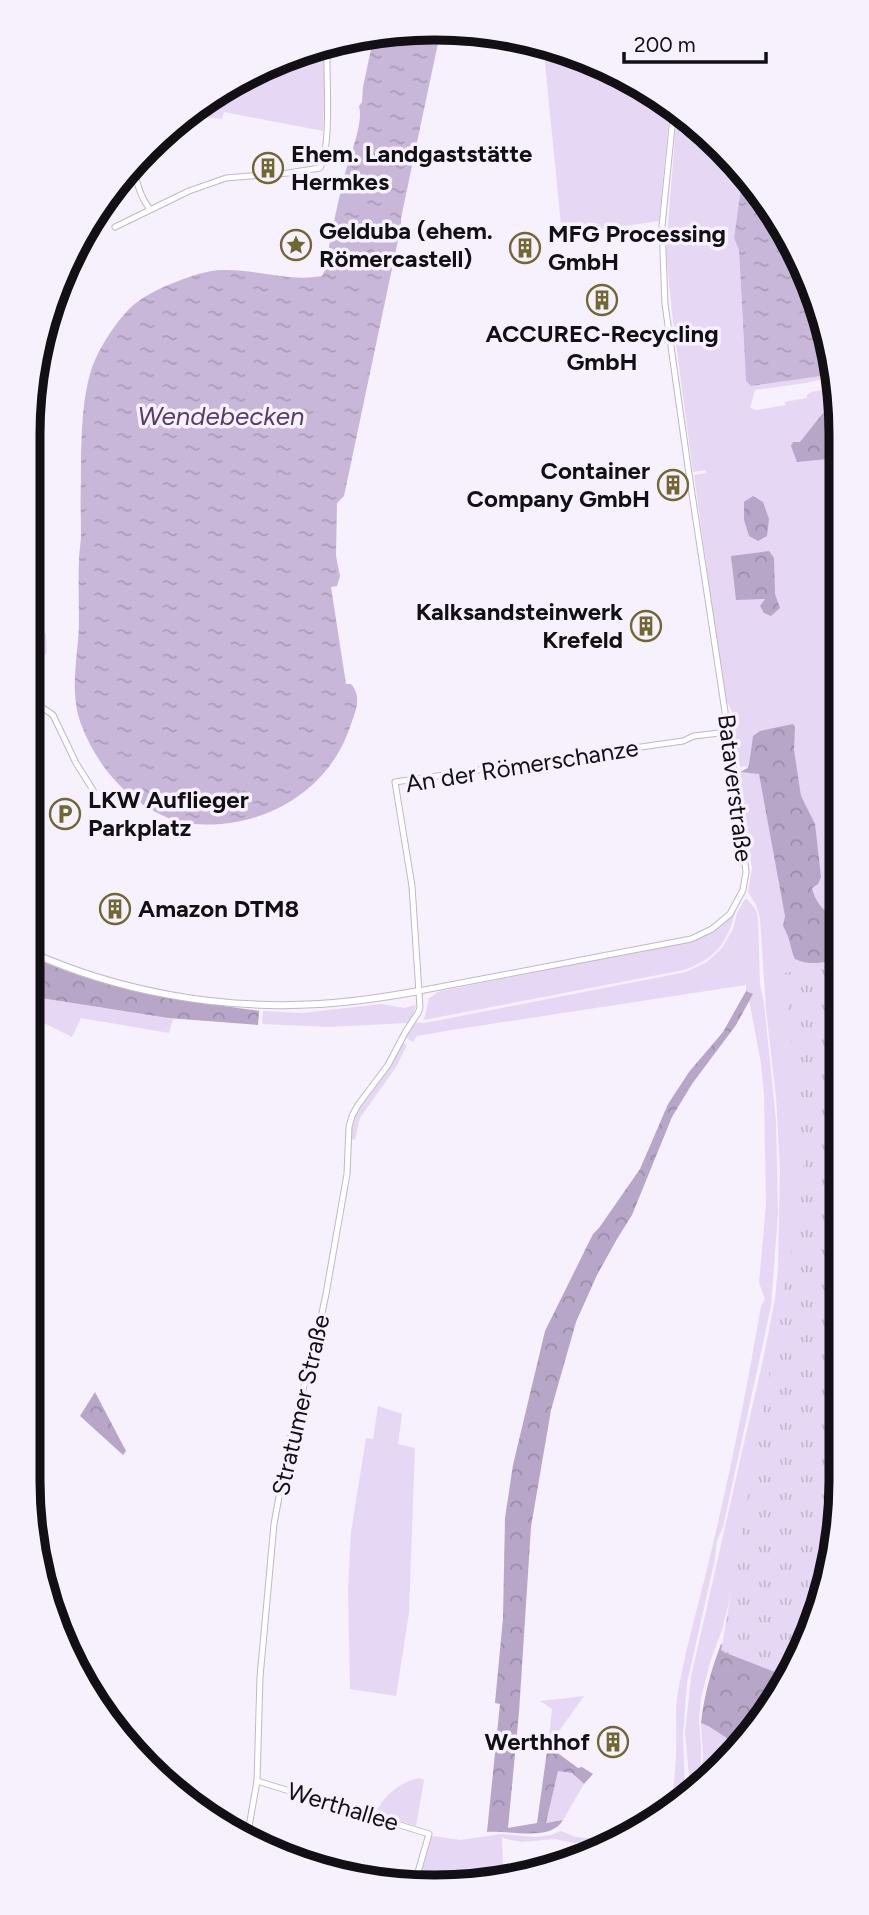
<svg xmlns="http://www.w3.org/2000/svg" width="869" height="1915" font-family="Figtree,sans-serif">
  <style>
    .grass { fill: #e6d8f4 }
    .forest { fill: url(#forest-crowns) }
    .park { fill: url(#park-tufts) }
    .water { fill: url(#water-ripples) }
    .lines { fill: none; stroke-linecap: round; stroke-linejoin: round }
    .minor-casing { stroke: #bfb9c5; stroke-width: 7 }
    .tertiary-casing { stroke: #bfb9c5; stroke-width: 8 }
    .minor { stroke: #fff; stroke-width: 5 }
    .tertiary { stroke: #fff; stroke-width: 6 }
    .labels { text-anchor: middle; stroke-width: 7; stroke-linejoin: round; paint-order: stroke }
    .poi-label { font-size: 24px; font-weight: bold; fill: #121014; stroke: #f7f0fd; text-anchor: start }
    .street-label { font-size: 24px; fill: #121014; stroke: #f7f0fd }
    .water-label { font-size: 26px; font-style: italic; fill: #563d6b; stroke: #f7f0fd }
    .rim { fill: none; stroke: #121014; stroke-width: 9 }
  </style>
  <defs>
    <pattern id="forest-crowns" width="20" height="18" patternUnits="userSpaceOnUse" patternTransform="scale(1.75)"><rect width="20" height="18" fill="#b7a6c7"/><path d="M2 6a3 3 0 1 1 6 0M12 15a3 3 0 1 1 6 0" fill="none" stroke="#9c8eaa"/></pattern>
    <pattern id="park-tufts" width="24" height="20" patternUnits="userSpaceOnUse" patternTransform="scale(1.75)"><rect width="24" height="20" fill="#e6d8f4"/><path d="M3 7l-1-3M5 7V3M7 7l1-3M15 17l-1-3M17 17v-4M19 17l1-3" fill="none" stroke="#c4b8d0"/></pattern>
    <pattern id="water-ripples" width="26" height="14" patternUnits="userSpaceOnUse" patternTransform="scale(1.75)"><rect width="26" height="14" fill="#c8b7d9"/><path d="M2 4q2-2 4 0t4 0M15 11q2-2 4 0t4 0" fill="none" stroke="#ab9cb9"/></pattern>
  </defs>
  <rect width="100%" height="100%" fill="#f7f0fd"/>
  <g class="grass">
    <polygon points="465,34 590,59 670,105 659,221 562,235 544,53 464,41"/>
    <polygon points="326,50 323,131 224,112 222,119 194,116 279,59"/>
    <polygon points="677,109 682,112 743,173 734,238 739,250 746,381 752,386 835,374 836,376 806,383 755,390 750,408 757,410 786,405 784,402 807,398 807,395 811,392 828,389 827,383 837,381 838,394 830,401 795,456 838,398 840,1138 742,1550 722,1630 711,1659 701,1698 699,1719 701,1747 701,1763 698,1783 688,1791 689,1776 685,1733 691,1677 764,1355 775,1299 778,1268 780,1168 776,1097 766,1010 760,918 756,905 748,892 752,868 741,792 740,772 748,773 746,766 740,767 731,709 727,702 723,686 694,475 706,473 706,470 693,472 672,313 666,252"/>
    <polygon points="28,628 40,628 46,634 47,653 41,659 28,660"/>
    <path d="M 745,899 L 748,900 L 756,910 L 758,919 L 760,984 L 764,1003 L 776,1121 L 778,1213 L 771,1306 L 723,1527 L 717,1541 L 715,1559 L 687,1683 L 683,1736 L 685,1794 L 672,1804 C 673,1787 676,1769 676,1751 C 677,1733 675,1716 677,1698 C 684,1655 696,1614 706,1573 C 728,1484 746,1395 761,1306 L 765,1299 L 759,1283 L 766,1204 L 764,1095 L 761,1063 L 749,1000 L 752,994 L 746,991 L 746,985 L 452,1030 L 417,1036 L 413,1042 L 405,1037 L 416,1022 L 424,1023 L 435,1021 L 686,972 L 707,962 L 722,948 L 733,929 L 737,913 Z"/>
    <path d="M 736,910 C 727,943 717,958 684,970 L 424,1020 L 429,998 L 436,994 L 437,992 L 688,941 C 708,936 723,926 736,910 Z"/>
    <polygon points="28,996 173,1019 169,1033 81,1018 72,1037 28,1015"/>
    <polygon points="381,1004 404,1008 416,1005 413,1015 408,1023 329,1027 262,1024 263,1011 301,1013"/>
    <path d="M 402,1042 L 407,1045 L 396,1067 L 360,1118 L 355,1140 L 351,1139 C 351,1116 364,1102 377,1085 C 387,1071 395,1057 402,1042 Z"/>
    <polygon points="378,1406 402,1414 398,1444 415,1448 409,1613 396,1696 350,1689 348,1588 351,1532 366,1438 373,1439"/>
    <polygon points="584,1696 554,1738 549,1737 552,1709 540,1701"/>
    <polygon points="762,1713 740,1748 700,1781 703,1756 701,1723 710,1727 737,1745 750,1716"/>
    <polygon points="558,1771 572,1773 584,1784 563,1820 546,1823"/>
    <path d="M 419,1778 L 424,1780 L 416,1826 L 376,1813 C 382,1797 401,1781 419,1778 Z"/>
    <polygon points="561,1831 576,1837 615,1841 606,1844 574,1843 555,1839 521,1842 502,1838 503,1865 500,1879 418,1879 430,1839 433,1836 461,1840 501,1834 536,1837 551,1835"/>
  </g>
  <g class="forest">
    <polygon points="838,394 838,458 797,462 791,446 793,442 800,442"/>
    <polygon points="753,496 763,502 769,519 767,536 758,541 749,536 744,520 744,502"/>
    <polygon points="769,551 774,558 775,594 780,608 771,616 764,613 760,606 765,599 736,600 731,556"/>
    <path d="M 793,724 L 795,727 L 794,750 L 801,796 L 815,824 L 821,877 L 818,884 L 812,888 C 817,908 827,910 839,925 L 839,958 C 822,963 811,966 795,959 C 790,948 790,937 783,926 L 785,916 L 759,774 L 740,772 L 748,768 L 749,765 L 753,736 L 760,731 Z"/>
    <path d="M 28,955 C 100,990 181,1000 259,1011 L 258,1025 L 168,1018 L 28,996 Z"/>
    <path d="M 746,991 L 753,994 L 736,1025 L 692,1084 L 672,1117 L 632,1215 L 617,1239 L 597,1275 L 576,1322 L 551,1410 L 531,1527 L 519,1712 L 508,1828 L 537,1823 L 549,1737 L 554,1738 L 559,1754 L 578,1768 L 582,1767 L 593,1774 L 584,1784 L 572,1773 L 558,1771 L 546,1823 L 563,1820 C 551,1842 509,1830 487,1832 L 500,1704 L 495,1703 L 503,1618 L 505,1518 L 513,1465 L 545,1331 L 593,1234 L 599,1228 L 640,1169 L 668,1104 L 689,1072 L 723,1032 Z"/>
    <polygon points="95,1392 126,1451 123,1455 80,1416"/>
    <path d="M 810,1636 L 762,1713 L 750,1716 L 737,1745 L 710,1727 L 701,1723 C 704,1696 711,1670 721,1644 L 763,1657 Z"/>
  </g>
  <polygon class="park" points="839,962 841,1481 810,1636 785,1676 721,1651 804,1176 785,973"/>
  <g class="water">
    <path d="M 434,28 L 441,29 L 401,218 L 401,226 L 344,496 L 337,503 L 336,556 L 340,576 L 337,586 L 331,587 L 346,684 L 351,684 C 362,697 356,710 351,724 C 333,782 280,819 221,824 C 205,825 189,825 174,820 C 130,805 97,767 81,724 C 69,692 78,657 79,624 C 79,603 78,582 79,561 C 79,552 81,543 81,534 C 81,517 80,499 81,482 C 81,449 81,402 91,371 C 97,351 115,323 130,308 C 141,298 157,289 171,284 C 188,277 208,269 227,270 C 258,270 290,282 322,276 L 325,270 C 330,238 337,206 345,174 C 349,156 364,124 359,106 L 362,102 L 363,87 L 373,40 Z"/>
    <polygon points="743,173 757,187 810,279 835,374 751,386 746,381 739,250 734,238"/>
  </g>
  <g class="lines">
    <g class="minor-casing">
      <g id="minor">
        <path d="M 133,167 C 137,182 140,197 150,209"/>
        <path d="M 115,227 L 189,191 L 226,178 L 288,173 L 320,168 C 332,145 326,78 327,49"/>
        <polyline points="28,702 37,704 53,715 76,763 93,790"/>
        <polyline points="419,991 691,939 712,929 730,914 743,890 746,872 734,771 689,474 665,304 662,226 674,107"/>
        <polyline points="257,1781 429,1834 416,1879"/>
        <polyline points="247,1838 257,1781 260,1677 274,1524 289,1442 317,1337 326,1294 347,1174 349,1127 352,1116 358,1105 388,1065 406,1031 418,1013 420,1008 412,886 395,782 683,741 694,736 728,732"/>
      </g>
    </g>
    <g class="tertiary-casing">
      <path id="tertiary" d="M 28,951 C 118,992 221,1010 319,1004 C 353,1002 386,997 419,991"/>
    </g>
    <use href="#minor" class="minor"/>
    <use href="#tertiary" class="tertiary"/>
  </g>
  <defs>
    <g id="building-ring" transform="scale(1.575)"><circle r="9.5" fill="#f7f0fd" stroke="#716733" stroke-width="1.5"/><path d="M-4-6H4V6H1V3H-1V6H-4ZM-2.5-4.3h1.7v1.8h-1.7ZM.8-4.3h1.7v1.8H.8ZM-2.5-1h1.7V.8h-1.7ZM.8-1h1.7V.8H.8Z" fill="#716733"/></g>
    <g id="sight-ring" transform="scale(1.575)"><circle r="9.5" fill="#f7f0fd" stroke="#716733" stroke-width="1.5"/><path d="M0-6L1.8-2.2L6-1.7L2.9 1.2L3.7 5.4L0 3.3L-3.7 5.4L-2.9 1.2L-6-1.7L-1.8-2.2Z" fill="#716733"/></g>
    <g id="parking-ring" transform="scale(1.575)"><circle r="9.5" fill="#f7f0fd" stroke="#716733" stroke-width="1.5"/><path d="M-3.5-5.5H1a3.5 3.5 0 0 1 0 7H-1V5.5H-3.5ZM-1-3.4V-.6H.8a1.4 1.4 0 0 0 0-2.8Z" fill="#716733"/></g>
  </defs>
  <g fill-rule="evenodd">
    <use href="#building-ring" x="268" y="168"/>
    <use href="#sight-ring" x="296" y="245"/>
    <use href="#building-ring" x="525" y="248"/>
    <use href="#building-ring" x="602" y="300"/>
    <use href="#building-ring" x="673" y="485"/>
    <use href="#building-ring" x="646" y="626"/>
    <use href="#parking-ring" x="65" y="814"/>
    <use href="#building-ring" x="115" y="909"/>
    <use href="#building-ring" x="613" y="1742"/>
  </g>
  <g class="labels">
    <g class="poi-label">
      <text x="291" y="162">Ehem. Landgaststätte<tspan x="291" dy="28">Hermkes</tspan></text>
      <text x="319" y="239">Gelduba (ehem.<tspan x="319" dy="28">Römercastell)</tspan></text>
      <text x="548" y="242">MFG Processing<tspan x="548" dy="28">GmbH</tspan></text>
      <text x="602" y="342" text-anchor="middle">ACCUREC-Recycling<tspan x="602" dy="28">GmbH</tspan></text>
      <text x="650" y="479" text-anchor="end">Container<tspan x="650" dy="28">Company GmbH</tspan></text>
      <text x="623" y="620" text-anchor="end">Kalksandsteinwerk<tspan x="623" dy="28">Krefeld</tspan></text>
      <text x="88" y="808">LKW Auflieger<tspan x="88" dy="28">Parkplatz</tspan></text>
      <text x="138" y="917">Amazon DTM8</text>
      <text x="590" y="1750" text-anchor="end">Werthhof</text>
    </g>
    <g class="street-label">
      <text transform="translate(522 766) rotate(-9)" y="8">An der Römerschanze</text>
      <text transform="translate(735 788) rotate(83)" y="8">Bataverstraße</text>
      <text transform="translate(301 1405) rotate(-77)" y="8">Stratumer Straße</text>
      <text transform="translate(343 1807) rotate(17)" y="8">Werthallee</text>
    </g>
    <g class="water-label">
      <text x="221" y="425">Wendebecken</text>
    </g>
  </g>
  <path d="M0 0H869V1915H0ZM434 40H435A394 394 0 0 1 829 434V1481A394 394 0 0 1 435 1875H434A394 394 0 0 1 40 1481V434A394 394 0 0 1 434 40Z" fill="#f7f0fd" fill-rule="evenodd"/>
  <path class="rim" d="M434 40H435A394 394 0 0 1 829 434V1481A394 394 0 0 1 435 1875H434A394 394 0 0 1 40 1481V434A394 394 0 0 1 434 40Z"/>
  <path d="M624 52v10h142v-10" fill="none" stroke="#121014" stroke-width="3.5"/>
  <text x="634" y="52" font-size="21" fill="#121014" stroke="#f7f0fd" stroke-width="5" paint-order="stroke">200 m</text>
</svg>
